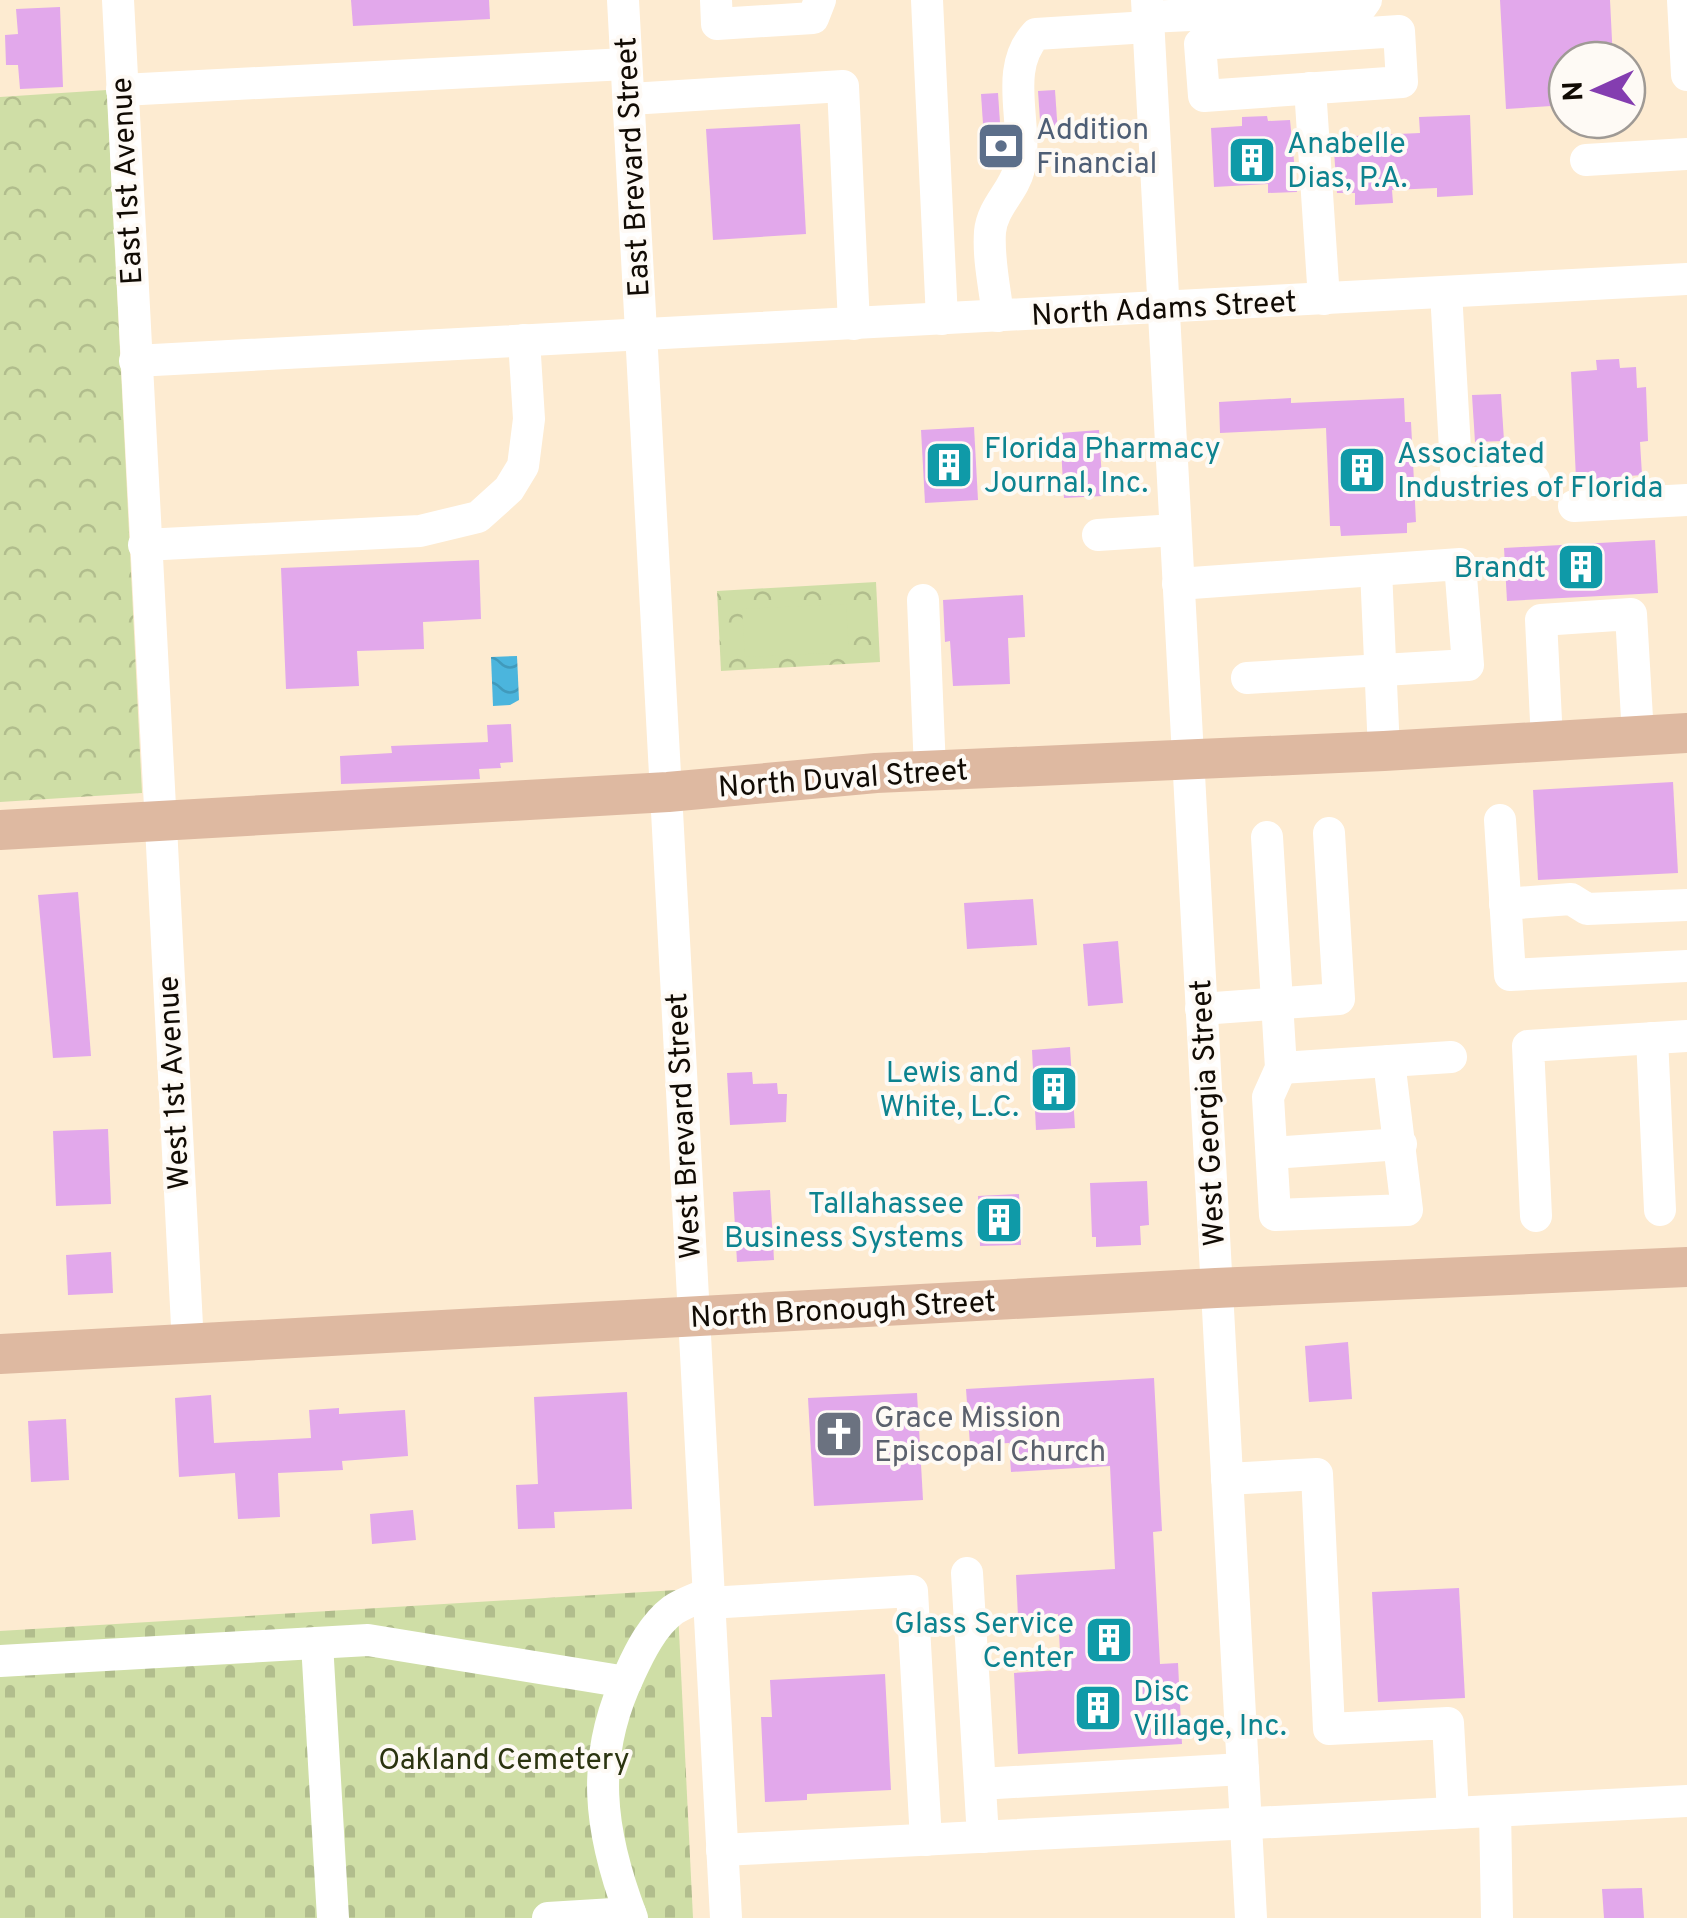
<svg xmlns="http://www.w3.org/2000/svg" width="1687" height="1918" font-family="Overpass,sans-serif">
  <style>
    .forest { fill: url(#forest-crowns) }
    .cemetery { fill: url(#cemetery-stones) }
    .pitch { fill: #cfdea6 }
    .water { fill: url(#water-waves) }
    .building { fill: #e2a8eb }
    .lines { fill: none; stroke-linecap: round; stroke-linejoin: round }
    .minor { stroke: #fff; stroke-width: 32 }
    .major { stroke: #deb9a1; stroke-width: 40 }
    .labels { text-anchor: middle; stroke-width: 8; stroke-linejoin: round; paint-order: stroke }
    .service-label { font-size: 30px; fill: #4e5e75; stroke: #fefaf5; text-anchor: start }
    .culture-label { font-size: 30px; fill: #0d838f; stroke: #fefaf5; text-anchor: start }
    .street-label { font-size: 30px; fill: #110b04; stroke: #fefaf5 }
    .worship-label { font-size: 30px; fill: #5b616d; stroke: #fefaf5; text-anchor: start }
    .park-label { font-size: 30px; fill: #2b3410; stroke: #fefaf5 }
  </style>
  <defs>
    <pattern id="forest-crowns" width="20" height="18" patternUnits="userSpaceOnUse" patternTransform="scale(2.5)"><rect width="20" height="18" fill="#cfdea6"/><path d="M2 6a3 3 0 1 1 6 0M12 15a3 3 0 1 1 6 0" fill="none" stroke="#b1bd8d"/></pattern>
    <pattern id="cemetery-stones" width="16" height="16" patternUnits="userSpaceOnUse" patternTransform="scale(2.5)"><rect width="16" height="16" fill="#cfdea6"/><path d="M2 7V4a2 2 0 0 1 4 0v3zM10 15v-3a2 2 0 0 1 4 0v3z" fill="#b1bd8d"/></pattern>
    <pattern id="water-waves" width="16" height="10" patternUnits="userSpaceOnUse" patternTransform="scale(2.5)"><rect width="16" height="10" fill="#4bb5dd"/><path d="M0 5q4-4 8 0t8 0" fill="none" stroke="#409abc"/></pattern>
  </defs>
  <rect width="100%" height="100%" fill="#fdebd1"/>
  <g class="forest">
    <polygon points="107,90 142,793 0,802 0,97"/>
    <polygon points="876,582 880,662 721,671 717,591"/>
  </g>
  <polygon class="cemetery" points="677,1590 693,1918 0,1918 0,1631"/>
  <polygon class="pitch" points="846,604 849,652 745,657 742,609"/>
  <polygon class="water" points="517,656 519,700 510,705 493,706 491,657"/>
  <g class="building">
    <polygon points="351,0 489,0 490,19 353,26"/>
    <polygon points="1500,0 1610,0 1613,60 1567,60 1567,105 1506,109"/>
    <polygon points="60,7 63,87 20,89 18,65 6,65 5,35 18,34 16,9"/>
    <polygon points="1055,90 1058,134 1041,135 1038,91"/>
    <polygon points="998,93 1001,138 984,139 981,94"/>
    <polygon points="1470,115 1473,195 1437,197 1437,188 1392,190 1393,203 1355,205 1355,193 1337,193 1334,151 1355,150 1355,136 1420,133 1419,117"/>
    <polygon points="1267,116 1268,121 1290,120 1297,192 1268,193 1268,184 1214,187 1211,128 1242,126 1242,117"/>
    <polygon points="800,124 806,234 713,240 706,129"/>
    <polygon points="1619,359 1620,368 1636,367 1637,388 1646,387 1648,441 1640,442 1642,475 1616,477 1616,484 1594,485 1593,478 1576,479 1571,372 1597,370 1596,360"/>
    <polygon points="1501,394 1504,441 1475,442 1472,395"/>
    <polygon points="1291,398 1291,403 1404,398 1405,422 1411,422 1416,522 1407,523 1407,533 1341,536 1340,526 1330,526 1326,428 1220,433 1219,402"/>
    <polygon points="974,427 978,500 925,503 921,430"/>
    <polygon points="1099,430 1103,496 1064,498 1060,433"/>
    <polygon points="1655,540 1658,593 1507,601 1504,548"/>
    <polygon points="479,560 481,619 423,622 424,649 357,651 359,686 286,689 281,568"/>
    <polygon points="1023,595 1025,637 1008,638 1010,684 953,686 950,641 945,642 943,600"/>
    <polygon points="511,724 513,762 500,763 501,768 479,769 480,779 341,784 340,756 392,753 391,746 488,742 487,725"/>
    <polygon points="1673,782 1678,873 1538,880 1533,790"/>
    <polygon points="78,892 91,1056 53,1058 38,895"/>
    <polygon points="1033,899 1037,945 967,949 964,903"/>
    <polygon points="1118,941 1123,1003 1088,1006 1083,944"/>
    <polygon points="1070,1047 1075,1128 1036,1130 1032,1050"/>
    <polygon points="752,1072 753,1084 777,1083 778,1094 787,1094 786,1122 730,1125 727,1073"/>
    <polygon points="108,1129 111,1204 56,1206 53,1131"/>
    <polygon points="1147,1181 1149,1225 1140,1226 1141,1245 1096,1247 1096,1237 1092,1237 1090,1183"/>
    <polygon points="770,1190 774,1260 737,1262 733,1192"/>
    <polygon points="1019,1194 1021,1245 980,1246 978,1196"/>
    <polygon points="111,1252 113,1293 68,1295 66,1255"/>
    <polygon points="1348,1342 1352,1399 1309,1402 1305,1346"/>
    <polygon points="1154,1378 1162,1531 1153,1532 1160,1664 1178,1663 1182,1744 1018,1754 1014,1673 1061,1670 1058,1614 1018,1617 1016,1575 1115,1569 1110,1466 1011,1472 1009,1443 970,1445 966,1389"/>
    <polygon points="627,1392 632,1509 554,1512 555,1528 518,1529 516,1485 538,1484 534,1397"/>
    <polygon points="917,1393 923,1500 814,1506 808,1398"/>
    <polygon points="211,1395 214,1443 311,1438 309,1410 339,1408 339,1414 405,1410 408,1456 342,1461 343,1470 278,1473 280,1517 238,1519 235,1473 179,1477 175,1398"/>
    <polygon points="66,1419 69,1480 31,1482 28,1421"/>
    <polygon points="413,1510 416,1540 372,1544 370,1514"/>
    <polygon points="1459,1588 1465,1698 1378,1702 1372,1592"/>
    <polygon points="885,1674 891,1790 807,1794 807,1800 765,1802 761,1717 772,1717 770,1680"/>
    <polygon points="1642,1888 1644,1918 1604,1918 1602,1889"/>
  </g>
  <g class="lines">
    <g class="minor">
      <polyline points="118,0 188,1345"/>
      <path d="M 623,0 C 661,639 689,1279 726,1918"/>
      <polyline points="716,0 717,24 813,18 820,0"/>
      <polyline points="927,0 942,319"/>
      <polyline points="1147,0 1251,1918"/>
      <polyline points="1683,0 1687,75"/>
      <polyline points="1148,17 1361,7 1366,0"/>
      <polygon points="1399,31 1402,82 1204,96 1200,44"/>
      <polyline points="1310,88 1324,299"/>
      <polyline points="122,90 626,64"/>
      <polyline points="630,99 843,86 854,324"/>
      <polyline points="1586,160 1687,154"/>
      <polyline points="1446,292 1457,484 1534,480"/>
      <path d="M 998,316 C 995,289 988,259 990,232 C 992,207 1014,191 1019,169 C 1029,124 1002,71 1036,34 L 1148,27"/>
      <polyline points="135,361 1687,279"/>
      <polyline points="1574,506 1687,500"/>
      <polyline points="1098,535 1175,530"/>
      <polyline points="144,545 420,531 478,517 509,489 523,466 529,419 524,340"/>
      <polyline points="1376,570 1384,751"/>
      <polyline points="1178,584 1460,564 1468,665 1247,678"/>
      <polyline points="923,600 930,770"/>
      <polyline points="1547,741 1541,620 1631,614 1638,736"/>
      <polyline points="1500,820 1510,975 1687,966"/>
      <polyline points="1267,837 1281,1068 1268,1097 1275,1215 1407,1210 1389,1061"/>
      <polyline points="1505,904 1571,899 1587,909 1687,905"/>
      <polyline points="1201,1009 1339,999 1329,833"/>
      <polyline points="1652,1038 1660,1210"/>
      <polyline points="1281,1068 1451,1057"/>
      <polyline points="1272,1153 1401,1144"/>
      <polyline points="1536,1216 1528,1046 1687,1036"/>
      <polyline points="1227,1479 1317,1474 1329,1729 1448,1723 1453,1813"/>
      <polyline points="967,1573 983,1837"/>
      <polyline points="708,1603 912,1591 926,1840"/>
      <polyline points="317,1643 333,1918"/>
      <polyline points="0,1661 368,1640 626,1682"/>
      <polyline points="980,1784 1243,1769"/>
      <polyline points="1495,1811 1497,1918"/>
      <polyline points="722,1850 1687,1801"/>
      <polyline points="548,1918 630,1913"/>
      <path d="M 632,1918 C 599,1832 589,1758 630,1673 C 640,1651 653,1625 673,1610 C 683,1603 697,1599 708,1593"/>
    </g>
    <g class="major">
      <polyline points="0,830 668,792 876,773 1384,751 1687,733"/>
      <polyline points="0,1354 1216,1288 1687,1267"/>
    </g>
  </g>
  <defs>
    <g id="bank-square" transform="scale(2.5)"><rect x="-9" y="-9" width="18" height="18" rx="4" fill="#5c6f8a" stroke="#fefaf5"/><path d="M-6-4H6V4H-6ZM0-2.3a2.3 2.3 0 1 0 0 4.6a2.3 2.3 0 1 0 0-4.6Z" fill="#fff"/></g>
    <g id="building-square" transform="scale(2.5)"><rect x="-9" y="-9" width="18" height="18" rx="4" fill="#0f9aa8" stroke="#fefaf5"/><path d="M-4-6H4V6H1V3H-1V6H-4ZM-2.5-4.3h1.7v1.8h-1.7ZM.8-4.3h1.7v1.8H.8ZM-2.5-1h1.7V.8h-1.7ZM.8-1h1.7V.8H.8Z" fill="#fff"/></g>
    <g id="church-square" transform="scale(2.5)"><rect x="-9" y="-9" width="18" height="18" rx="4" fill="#6b7280" stroke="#fefaf5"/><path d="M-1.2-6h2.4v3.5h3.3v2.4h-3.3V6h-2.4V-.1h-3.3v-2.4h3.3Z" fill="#fff"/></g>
  </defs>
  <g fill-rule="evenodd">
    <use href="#bank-square" x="1001" y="146"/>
    <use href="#building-square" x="1252" y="160"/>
    <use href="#building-square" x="949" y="465"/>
    <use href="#building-square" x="1362" y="470"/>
    <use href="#building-square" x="1581" y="567"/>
    <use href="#building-square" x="1054" y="1089"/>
    <use href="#building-square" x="999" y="1220"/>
    <use href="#church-square" x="839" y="1434"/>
    <use href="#building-square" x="1109" y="1640"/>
    <use href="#building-square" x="1098" y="1708"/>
  </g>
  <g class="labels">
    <g class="service-label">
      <text x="1036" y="139">Addition<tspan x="1036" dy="34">Financial</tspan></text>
    </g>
    <g class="culture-label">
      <text x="1287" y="153">Anabelle<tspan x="1287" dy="34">Dias, P.A.</tspan></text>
      <text x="984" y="458">Florida Pharmacy<tspan x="984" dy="34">Journal, Inc.</tspan></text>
      <text x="1397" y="463">Associated<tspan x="1397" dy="34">Industries of Florida</tspan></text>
      <text x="1546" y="577" text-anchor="end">Brandt</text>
      <text x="1019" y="1082" text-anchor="end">Lewis and<tspan x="1019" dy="34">White, L.C.</tspan></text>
      <text x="964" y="1213" text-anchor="end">Tallahassee<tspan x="964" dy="34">Business Systems</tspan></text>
      <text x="1074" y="1633" text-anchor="end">Glass Service<tspan x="1074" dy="34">Center</tspan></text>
      <text x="1133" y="1701">Disc<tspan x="1133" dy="34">Village, Inc.</tspan></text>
    </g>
    <g class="street-label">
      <text transform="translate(632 167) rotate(-93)" y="10">East Brevard Street</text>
      <text transform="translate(126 181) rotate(-93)" y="10">East 1st Avenue</text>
      <text transform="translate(1164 308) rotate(-3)" y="10">North Adams Street</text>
      <text transform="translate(843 778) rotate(-4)" y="10">North Duval Street</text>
      <text transform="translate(173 1083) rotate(-93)" y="10">West 1st Avenue</text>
      <text transform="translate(1207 1113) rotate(-93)" y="10">West Georgia Street</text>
      <text transform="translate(683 1126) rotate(-93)" y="10">West Brevard Street</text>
      <text transform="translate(843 1309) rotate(-3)" y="10">North Bronough Street</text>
    </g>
    <g class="worship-label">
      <text x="874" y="1427">Grace Mission<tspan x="874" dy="34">Episcopal Church</tspan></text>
    </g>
    <g class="park-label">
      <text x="504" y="1769">Oakland Cemetery</text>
    </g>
  </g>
  <g transform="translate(1597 90) rotate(267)"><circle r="48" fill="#fefaf5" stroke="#9f9a95" stroke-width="2.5"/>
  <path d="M0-8L18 38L0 25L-18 38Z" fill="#843db0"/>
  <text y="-15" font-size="28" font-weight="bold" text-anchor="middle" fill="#110b04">N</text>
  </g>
</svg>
